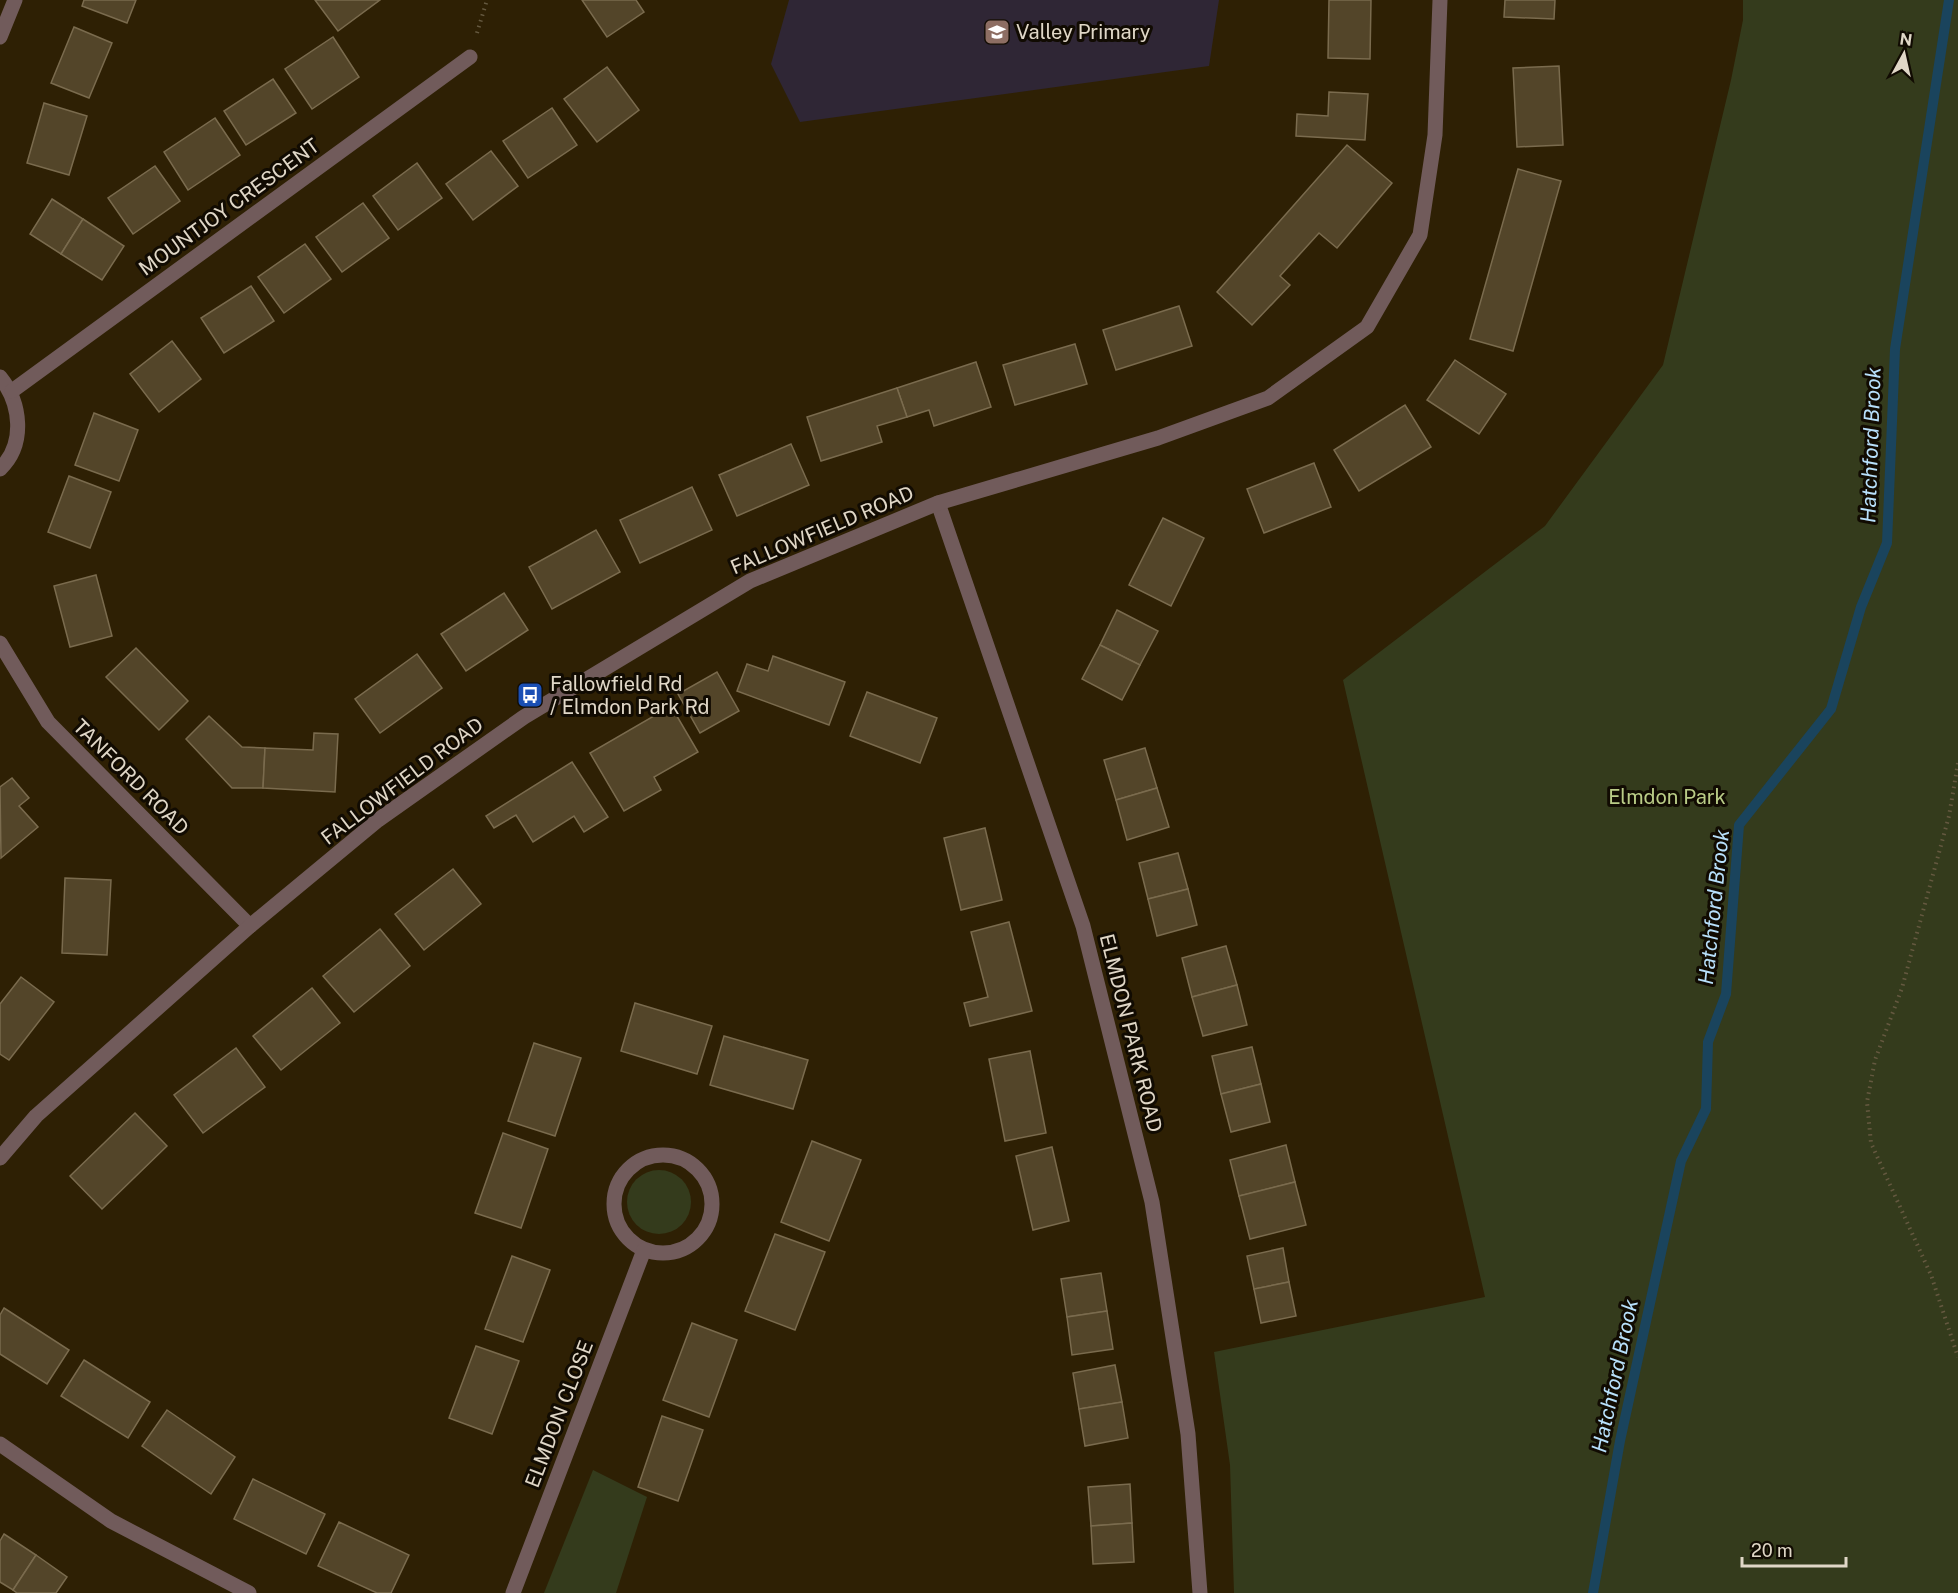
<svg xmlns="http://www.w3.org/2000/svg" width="1958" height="1593" font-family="'Public Sans',sans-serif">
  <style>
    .education { fill: #2f2635 }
    .green { fill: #343b1c }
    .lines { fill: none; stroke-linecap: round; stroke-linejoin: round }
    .stream { stroke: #1a445d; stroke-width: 10 }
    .building { fill: #534529; stroke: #7a6b4e; stroke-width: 1.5 }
    .path { stroke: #655940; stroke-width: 4; stroke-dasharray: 1.5 4.5; stroke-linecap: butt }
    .street { stroke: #715b5b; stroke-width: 15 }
    .labels { text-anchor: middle; stroke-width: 6; stroke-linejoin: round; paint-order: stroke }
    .poi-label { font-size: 20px; fill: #e0d7c7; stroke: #110b02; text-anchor: start }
    .street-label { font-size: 20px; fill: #e0d7c7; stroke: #110b02 }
    .park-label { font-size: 20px; fill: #bacc87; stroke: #110b02 }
    .water-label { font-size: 21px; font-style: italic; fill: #b8e0fb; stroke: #110b02 }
  </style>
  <rect width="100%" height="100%" fill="#2e2004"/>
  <polygon class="education" points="789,0 1219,0 1209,66 800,122 771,64"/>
  <g class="green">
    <polygon points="1743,0 1958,0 1958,1593 1234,1593 1230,1465 1214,1352 1485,1297 1343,680 1545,526 1663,365 1731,80 1743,20"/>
    <circle cx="659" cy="1202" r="32"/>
    <polygon points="593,1470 647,1497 616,1593 544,1593"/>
  </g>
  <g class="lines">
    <polyline class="stream" points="1593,1593 1620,1441 1681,1161 1706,1109 1708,1042 1726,994 1739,825 1831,709 1861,607 1887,543 1895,349 1949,0"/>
  </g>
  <g class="building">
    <polygon points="84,0 136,0 127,23 82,6"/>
    <polygon points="315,0 380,0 338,31"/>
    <polygon points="582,0 636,0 644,12 607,37"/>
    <polygon points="1329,0 1371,0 1370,59 1328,58"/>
    <polygon points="1505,0 1555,0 1554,19 1504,17"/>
    <polygon points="74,27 112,43 89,98 51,83"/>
    <polygon points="333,37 359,77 312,109 285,69"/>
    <polygon points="1559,66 1563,145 1517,147 1513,68"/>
    <polygon points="607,67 639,110 597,142 564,99"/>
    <polygon points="273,79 296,113 246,145 224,111"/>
    <polygon points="1329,92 1368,94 1365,140 1296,136 1297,114 1328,116"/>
    <polygon points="44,103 87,116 69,175 27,163"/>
    <polygon points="552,108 577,145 528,178 503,141"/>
    <polygon points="215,118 240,155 188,190 164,152"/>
    <polygon points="1347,145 1392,183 1337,248 1319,233 1280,276 1290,285 1252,325 1217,292"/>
    <polygon points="491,151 518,186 473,220 446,184"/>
    <polygon points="417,163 442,198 398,230 373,196"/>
    <polygon points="155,166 180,201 133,234 108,198"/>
    <polygon points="1518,169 1561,181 1513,351 1470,339"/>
    <polygon points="52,199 83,219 61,254 30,234"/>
    <polygon points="363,203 389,238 342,272 316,237"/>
    <polygon points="83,219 124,246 102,280 61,254"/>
    <polygon points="305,244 331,279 284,313 258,277"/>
    <polygon points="251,286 274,321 224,353 201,318"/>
    <polygon points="1179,306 1192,346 1116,370 1103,330"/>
    <polygon points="172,341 201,379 159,412 130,374"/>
    <polygon points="1075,344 1087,384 1015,405 1003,365"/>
    <polygon points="1455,360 1506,394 1479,434 1427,400"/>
    <polygon points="976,362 991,407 934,426 929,410 907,417 897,388"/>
    <polygon points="897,388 907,417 877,426 882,442 821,461 807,417"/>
    <polygon points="1405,405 1431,447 1359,491 1334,450"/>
    <polygon points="94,413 138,430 119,481 75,465"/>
    <polygon points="791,444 809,485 737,516 719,475"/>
    <polygon points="1314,463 1331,507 1264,533 1247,489"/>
    <polygon points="69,476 111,492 90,548 48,532"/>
    <polygon points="692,487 712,530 640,563 620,520"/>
    <polygon points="1163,518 1204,538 1171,606 1129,585"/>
    <polygon points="596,530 620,572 552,609 529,567"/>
    <polygon points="96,575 112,636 70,647 54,586"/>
    <polygon points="504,593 528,630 466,671 441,634"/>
    <polygon points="1117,610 1158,631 1140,665 1100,645"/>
    <polygon points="1100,645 1140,665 1122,700 1082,679"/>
    <polygon points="136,648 188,701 159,730 106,677"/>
    <polygon points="417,654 442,688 380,733 355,699"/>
    <polygon points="773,656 845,682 829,725 737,691 747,664 768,671"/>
    <polygon points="717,672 739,711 700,733 678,694"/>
    <polygon points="867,692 937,718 920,763 850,736"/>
    <polygon points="671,706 698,752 654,777 661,790 624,811 590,753"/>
    <polygon points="209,716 242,747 265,748 263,788 232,788 186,739"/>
    <polygon points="314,733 338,734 335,792 263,788 265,748 313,750"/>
    <polygon points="1145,748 1157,788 1116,800 1104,760"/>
    <polygon points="572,762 608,817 584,832 574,816 533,842 516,815 494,828 486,816"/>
    <polygon points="12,778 29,798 19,806 38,827 1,858 0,787"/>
    <polygon points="1157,788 1169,827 1127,840 1116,800"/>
    <polygon points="985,828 1002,900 961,910 944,838"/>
    <polygon points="1178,853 1188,889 1148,899 1139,863"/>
    <polygon points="453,869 481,904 424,950 395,914"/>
    <polygon points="65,878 111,880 107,955 62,953"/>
    <polygon points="1188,889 1197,925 1157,936 1148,899"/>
    <polygon points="1009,922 1032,1011 970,1026 964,1003 988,997 971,932"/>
    <polygon points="380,929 410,966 354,1012 323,976"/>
    <polygon points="1226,946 1237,985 1192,997 1182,958"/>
    <polygon points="21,977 54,1002 9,1060 0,1054 0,1004"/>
    <polygon points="1237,985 1247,1025 1203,1036 1192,997"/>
    <polygon points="312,988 340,1023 281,1070 253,1036"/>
    <polygon points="635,1003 712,1026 697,1074 621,1051"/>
    <polygon points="724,1036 808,1060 793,1109 710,1085"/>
    <polygon points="534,1043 581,1058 555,1136 508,1121"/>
    <polygon points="1252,1047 1261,1084 1221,1094 1212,1056"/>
    <polygon points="236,1048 265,1087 203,1133 174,1095"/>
    <polygon points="1030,1051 1046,1133 1005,1141 989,1059"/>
    <polygon points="1261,1084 1270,1122 1231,1132 1221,1094"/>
    <polygon points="135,1113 167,1146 102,1209 70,1176"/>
    <polygon points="503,1133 548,1149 521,1228 475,1213"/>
    <polygon points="812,1141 861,1160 829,1241 781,1222"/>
    <polygon points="1286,1145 1295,1182 1239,1196 1230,1160"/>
    <polygon points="1052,1147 1069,1221 1033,1230 1016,1156"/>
    <polygon points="1295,1182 1306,1225 1250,1239 1239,1196"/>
    <polygon points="775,1234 825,1252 795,1330 745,1311"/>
    <polygon points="1283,1248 1289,1282 1254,1289 1247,1256"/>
    <polygon points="512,1256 550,1270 523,1342 485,1329"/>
    <polygon points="1101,1273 1107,1311 1067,1317 1061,1279"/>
    <polygon points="1289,1282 1296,1316 1261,1323 1254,1289"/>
    <polygon points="4,1308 69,1350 47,1384 0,1354 0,1315"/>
    <polygon points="1107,1311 1113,1349 1072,1355 1067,1317"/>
    <polygon points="692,1323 737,1340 709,1417 663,1400"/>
    <polygon points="476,1346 519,1361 492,1434 449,1418"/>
    <polygon points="84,1360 150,1402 128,1438 61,1396"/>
    <polygon points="1115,1365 1122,1402 1079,1409 1073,1373"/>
    <polygon points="1122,1402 1128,1438 1085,1446 1079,1409"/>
    <polygon points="167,1410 235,1457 211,1494 142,1446"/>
    <polygon points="662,1416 703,1430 678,1501 638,1487"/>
    <polygon points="253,1479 325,1514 306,1554 234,1519"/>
    <polygon points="1130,1484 1132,1523 1091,1526 1088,1487"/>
    <polygon points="339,1522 409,1555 391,1593 377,1593 318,1566"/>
    <polygon points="1132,1523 1134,1562 1093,1564 1091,1526"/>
    <polygon points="4,1534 36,1555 13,1590 0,1582 0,1541"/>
    <polygon points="36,1555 67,1577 56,1593 17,1593 13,1590"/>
  </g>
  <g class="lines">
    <g class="path">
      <polyline points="477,33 487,0"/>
      <polyline points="1958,763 1949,816 1902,988 1875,1060 1867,1102 1871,1143 1931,1275 1958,1357"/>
    </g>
    <g class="street">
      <polyline points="0,37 15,0"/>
      <path d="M 0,377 C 21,403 26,444 0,469"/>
      <polyline points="12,391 470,57"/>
      <polyline points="938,503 1083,926 1152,1202 1188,1434 1200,1593"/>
      <polyline points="0,643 48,722 250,926"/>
      <circle cx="663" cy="1204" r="49"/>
      <polyline points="0,1158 36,1116 250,926 378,820 524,717 750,581 938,503 1158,438 1268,398 1367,327 1420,235 1435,135 1440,0"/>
      <polyline points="0,1444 111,1521 249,1593"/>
      <polyline points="513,1593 644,1250"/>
    </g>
  </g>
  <defs>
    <g id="school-square" transform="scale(1.35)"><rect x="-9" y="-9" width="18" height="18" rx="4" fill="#8d6e63" stroke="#110b02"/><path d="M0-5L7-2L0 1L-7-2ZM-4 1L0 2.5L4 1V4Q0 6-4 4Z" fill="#fff"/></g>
    <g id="bus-square" transform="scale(1.35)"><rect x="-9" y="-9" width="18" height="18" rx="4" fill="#1a4fb4" stroke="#110b02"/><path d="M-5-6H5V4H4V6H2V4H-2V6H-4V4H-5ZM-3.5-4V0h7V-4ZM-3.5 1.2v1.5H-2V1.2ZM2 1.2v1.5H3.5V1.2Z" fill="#fff"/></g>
  </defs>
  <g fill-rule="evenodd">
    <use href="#school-square" x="997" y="32"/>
    <use href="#bus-square" x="530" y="695"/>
  </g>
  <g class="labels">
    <g class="poi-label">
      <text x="1016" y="39">Valley Primary</text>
      <text x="550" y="691">Fallowfield Rd<tspan x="550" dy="23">/ Elmdon Park Rd</tspan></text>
    </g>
    <g class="street-label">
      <text transform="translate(229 207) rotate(-36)" y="7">MOUNTJOY CRESCENT</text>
      <text transform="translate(822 530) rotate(-23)" y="7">FALLOWFIELD ROAD</text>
      <text transform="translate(131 777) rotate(45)" y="7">TANFORD ROAD</text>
      <text transform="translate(402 781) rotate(-37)" y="7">FALLOWFIELD ROAD</text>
      <text transform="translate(1131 1033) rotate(76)" y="7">ELMDON PARK ROAD</text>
      <text transform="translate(559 1414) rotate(-69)" y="7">ELMDON CLOSE</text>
    </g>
    <g class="park-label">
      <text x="1667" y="804">Elmdon Park</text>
    </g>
    <g class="water-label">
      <text transform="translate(1871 445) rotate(-88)" y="7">Hatchford Brook</text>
      <text transform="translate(1714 907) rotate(-84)" y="7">Hatchford Brook</text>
      <text transform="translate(1615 1376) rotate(-78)" y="7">Hatchford Brook</text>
    </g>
  </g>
  <g transform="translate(1904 54) rotate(8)" stroke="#110b02" stroke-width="4.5" paint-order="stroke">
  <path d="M0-4.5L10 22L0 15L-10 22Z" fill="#e0d7c7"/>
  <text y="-9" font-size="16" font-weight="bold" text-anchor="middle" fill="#e0d7c7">N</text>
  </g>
  <path d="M1742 1557v9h104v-9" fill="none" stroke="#e0d7c7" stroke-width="3"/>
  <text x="1751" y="1557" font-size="18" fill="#e0d7c7" stroke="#110b02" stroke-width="4.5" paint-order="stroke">20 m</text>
</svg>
